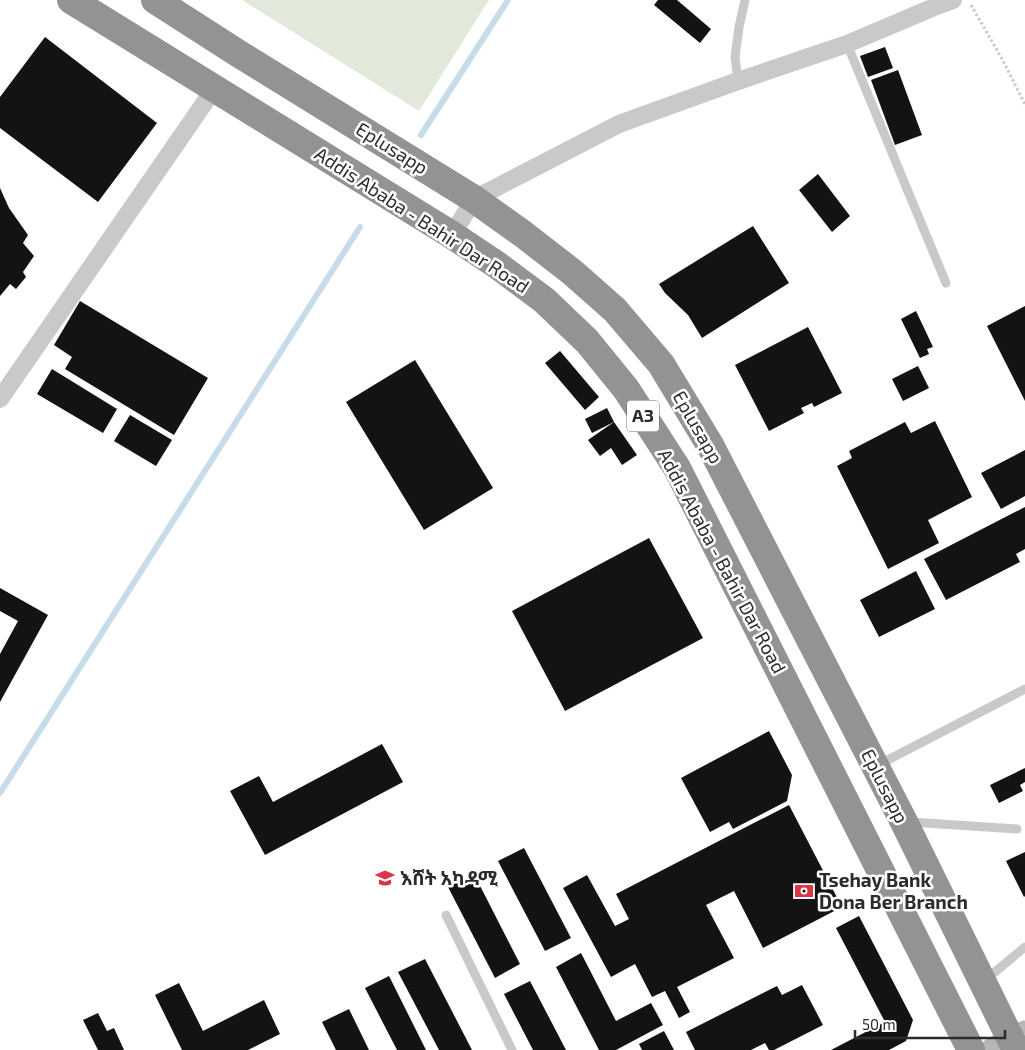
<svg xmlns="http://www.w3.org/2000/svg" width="1025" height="1050" font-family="'Exo 2','Noto Sans Ethiopic',sans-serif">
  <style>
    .green { fill: #e3e9da }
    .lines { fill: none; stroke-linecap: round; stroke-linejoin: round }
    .stream { stroke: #c6dce8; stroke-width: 6 }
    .building { fill: #131313 }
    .path { stroke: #c9c9c9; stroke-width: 3; stroke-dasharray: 2.5 2.5; stroke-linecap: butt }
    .lane { stroke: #c9c9c9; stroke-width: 9 }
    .street { stroke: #c9c9c9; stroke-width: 18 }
    .secondary { stroke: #b6b6b6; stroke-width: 25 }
    .highway { stroke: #939393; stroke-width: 28 }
    .labels { text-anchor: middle; stroke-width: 5; stroke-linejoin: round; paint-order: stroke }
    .shield { fill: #fff; stroke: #6b6b6b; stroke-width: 1 }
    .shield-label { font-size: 18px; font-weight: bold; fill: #2c2c2c }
    .street-label { font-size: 19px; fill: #2c2c2c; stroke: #fff }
    .poi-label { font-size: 19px; font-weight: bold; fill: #2c2c2c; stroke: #fff; text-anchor: start }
  </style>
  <rect width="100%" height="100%" fill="#fff"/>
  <polygon class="green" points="242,0 489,0 419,111"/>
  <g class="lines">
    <g class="stream">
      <polyline points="421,135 508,0"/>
      <polyline points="0,793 360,227"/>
    </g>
  </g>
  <g class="building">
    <polygon points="658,0 677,0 711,29 700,43 654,5"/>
    <polygon points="45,37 157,123 98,202 0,128 0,97"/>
    <polygon points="885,47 893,68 868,77 860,56"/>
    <polygon points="898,70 922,135 895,145 871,80"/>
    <polygon points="818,174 850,216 832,232 799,190"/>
    <polygon points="0,188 9,208 28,235 23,243 34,256 23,272 26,277 16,289 10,284 0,296"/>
    <polygon points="753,226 789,283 702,338 688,315 665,293 659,284"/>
    <polygon points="80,301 208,378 174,435 65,369 72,357 54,345"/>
    <polygon points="1025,306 1025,401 987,326"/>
    <polygon points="916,311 933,347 927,349 929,354 920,358 901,319"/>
    <polygon points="808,327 842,393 814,407 812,403 801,408 804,413 769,431 735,365"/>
    <polygon points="560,351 599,397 585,410 545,363"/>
    <polygon points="415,360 493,488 424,530 346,402"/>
    <polygon points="918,366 929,388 903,401 892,379"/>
    <polygon points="52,369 117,409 103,433 37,394"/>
    <polygon points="607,408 614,422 592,433 585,419"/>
    <polygon points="130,415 172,440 156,466 114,441"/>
    <polygon points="935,421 972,497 928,520 939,543 888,569 837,466 852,458 849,451 905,422 911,433"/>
    <polygon points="614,422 637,455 622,465 611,448 600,456 588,440"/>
    <polygon points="1025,450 1025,496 1001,509 981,473"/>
    <polygon points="1025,507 1025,549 1016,554 1020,562 946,600 924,559"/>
    <polygon points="649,538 703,638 565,711 512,611"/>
    <polygon points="916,571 935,609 879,637 860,600"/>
    <polygon points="0,588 48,615 0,702 0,654 18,621 0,611"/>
    <polygon points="769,731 792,775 787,801 733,829 729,822 710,832 681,778"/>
    <polygon points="382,744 403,782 265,855 230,791 259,776 273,802"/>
    <polygon points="1025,768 1025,782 1020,785 1023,791 999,803 990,785"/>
    <polygon points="789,805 842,907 763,948 734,891 706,905 734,958 677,987 690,1012 679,1018 665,991 652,997 635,964 611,977 563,888 587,875 615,926 629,919 616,894"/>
    <polygon points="524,848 571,938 545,951 498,861"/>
    <polygon points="1025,852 1025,896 1024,897 1006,861"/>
    <polygon points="474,874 520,964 495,978 448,887"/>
    <polygon points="859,916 913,1020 906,1041 889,1050 831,1050 885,1022 836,928"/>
    <polygon points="581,953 616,1021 651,1003 663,1025 616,1050 599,1050 556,967"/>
    <polygon points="425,959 472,1050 439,1050 398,972"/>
    <polygon points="389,976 426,1050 397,1050 365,988"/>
    <polygon points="530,981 566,1050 533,1050 504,994"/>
    <polygon points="179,983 203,1031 264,1000 280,1034 248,1050 182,1050 155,995"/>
    <polygon points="802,985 823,1025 774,1050 769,1050 765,1043 751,1050 695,1050 686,1032 777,986 782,995"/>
    <polygon points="349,1009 369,1050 336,1050 322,1022"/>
    <polygon points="98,1013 107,1031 114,1028 124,1050 98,1050 83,1020"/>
    <polygon points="664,1031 674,1050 642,1050 639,1044"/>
  </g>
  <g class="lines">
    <polyline class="path" points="971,5 1001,57 1025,104"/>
    <g class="lane">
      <polyline points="847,44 946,283"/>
      <polyline points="738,81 735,57 739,27 745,0"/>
      <polyline points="878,765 1025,689"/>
      <polyline points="910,822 1017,829"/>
      <polyline points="446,915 512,1050"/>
      <polyline points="984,981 1025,947"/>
    </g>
    <g class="street">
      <polyline points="452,235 474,199 619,124 738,81 847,44 939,5 953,0"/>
      <polyline points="0,399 214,89"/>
    </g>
    <polyline class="secondary" points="993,1050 1025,1033"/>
    <g class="highway">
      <polyline points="71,0 452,235 497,265 544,300 587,341 626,389 677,468 971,1050"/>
      <polyline points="155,0 236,52 474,199 523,234 572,272 615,310 661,364 710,445 904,822 1016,1050"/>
    </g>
  </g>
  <defs>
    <g id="school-bare" transform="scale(1.5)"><path d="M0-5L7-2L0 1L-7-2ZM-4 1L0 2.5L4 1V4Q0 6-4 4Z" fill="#db3648" stroke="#fff" stroke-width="2.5" paint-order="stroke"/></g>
    <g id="bank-bare" transform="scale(1.5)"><path d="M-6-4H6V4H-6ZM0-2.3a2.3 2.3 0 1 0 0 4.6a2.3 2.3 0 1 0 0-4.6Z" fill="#db3648" stroke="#fff" stroke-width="2.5" paint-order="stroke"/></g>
  </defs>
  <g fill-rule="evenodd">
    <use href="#school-bare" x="385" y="878"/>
    <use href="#bank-bare" x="804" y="891"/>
  </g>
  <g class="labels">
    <rect class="shield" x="627" y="400.5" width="32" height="31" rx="4"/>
    <g class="shield-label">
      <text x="643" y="422">A3</text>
    </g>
    <g class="street-label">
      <text transform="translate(392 148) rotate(32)" y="7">Eplusapp</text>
      <text transform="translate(422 220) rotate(33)" y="7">Addis Ababa - Bahir Dar Road</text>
      <text transform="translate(698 427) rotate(60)" y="7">Eplusapp</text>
      <text transform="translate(722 561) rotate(62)" y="7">Addis Ababa - Bahir Dar Road</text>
      <text transform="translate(885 786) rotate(63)" y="7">Eplusapp</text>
    </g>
    <g class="poi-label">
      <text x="400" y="885">እሸት አካዳሚ</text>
      <text x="819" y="887">Tsehay Bank<tspan x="819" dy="22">Dona Ber Branch</tspan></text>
    </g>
  </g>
  <path d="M855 1030v8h150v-8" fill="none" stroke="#2c2c2c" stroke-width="2.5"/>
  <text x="862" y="1030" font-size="15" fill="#2c2c2c" stroke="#ffffff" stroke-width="4" paint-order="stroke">50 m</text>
</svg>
